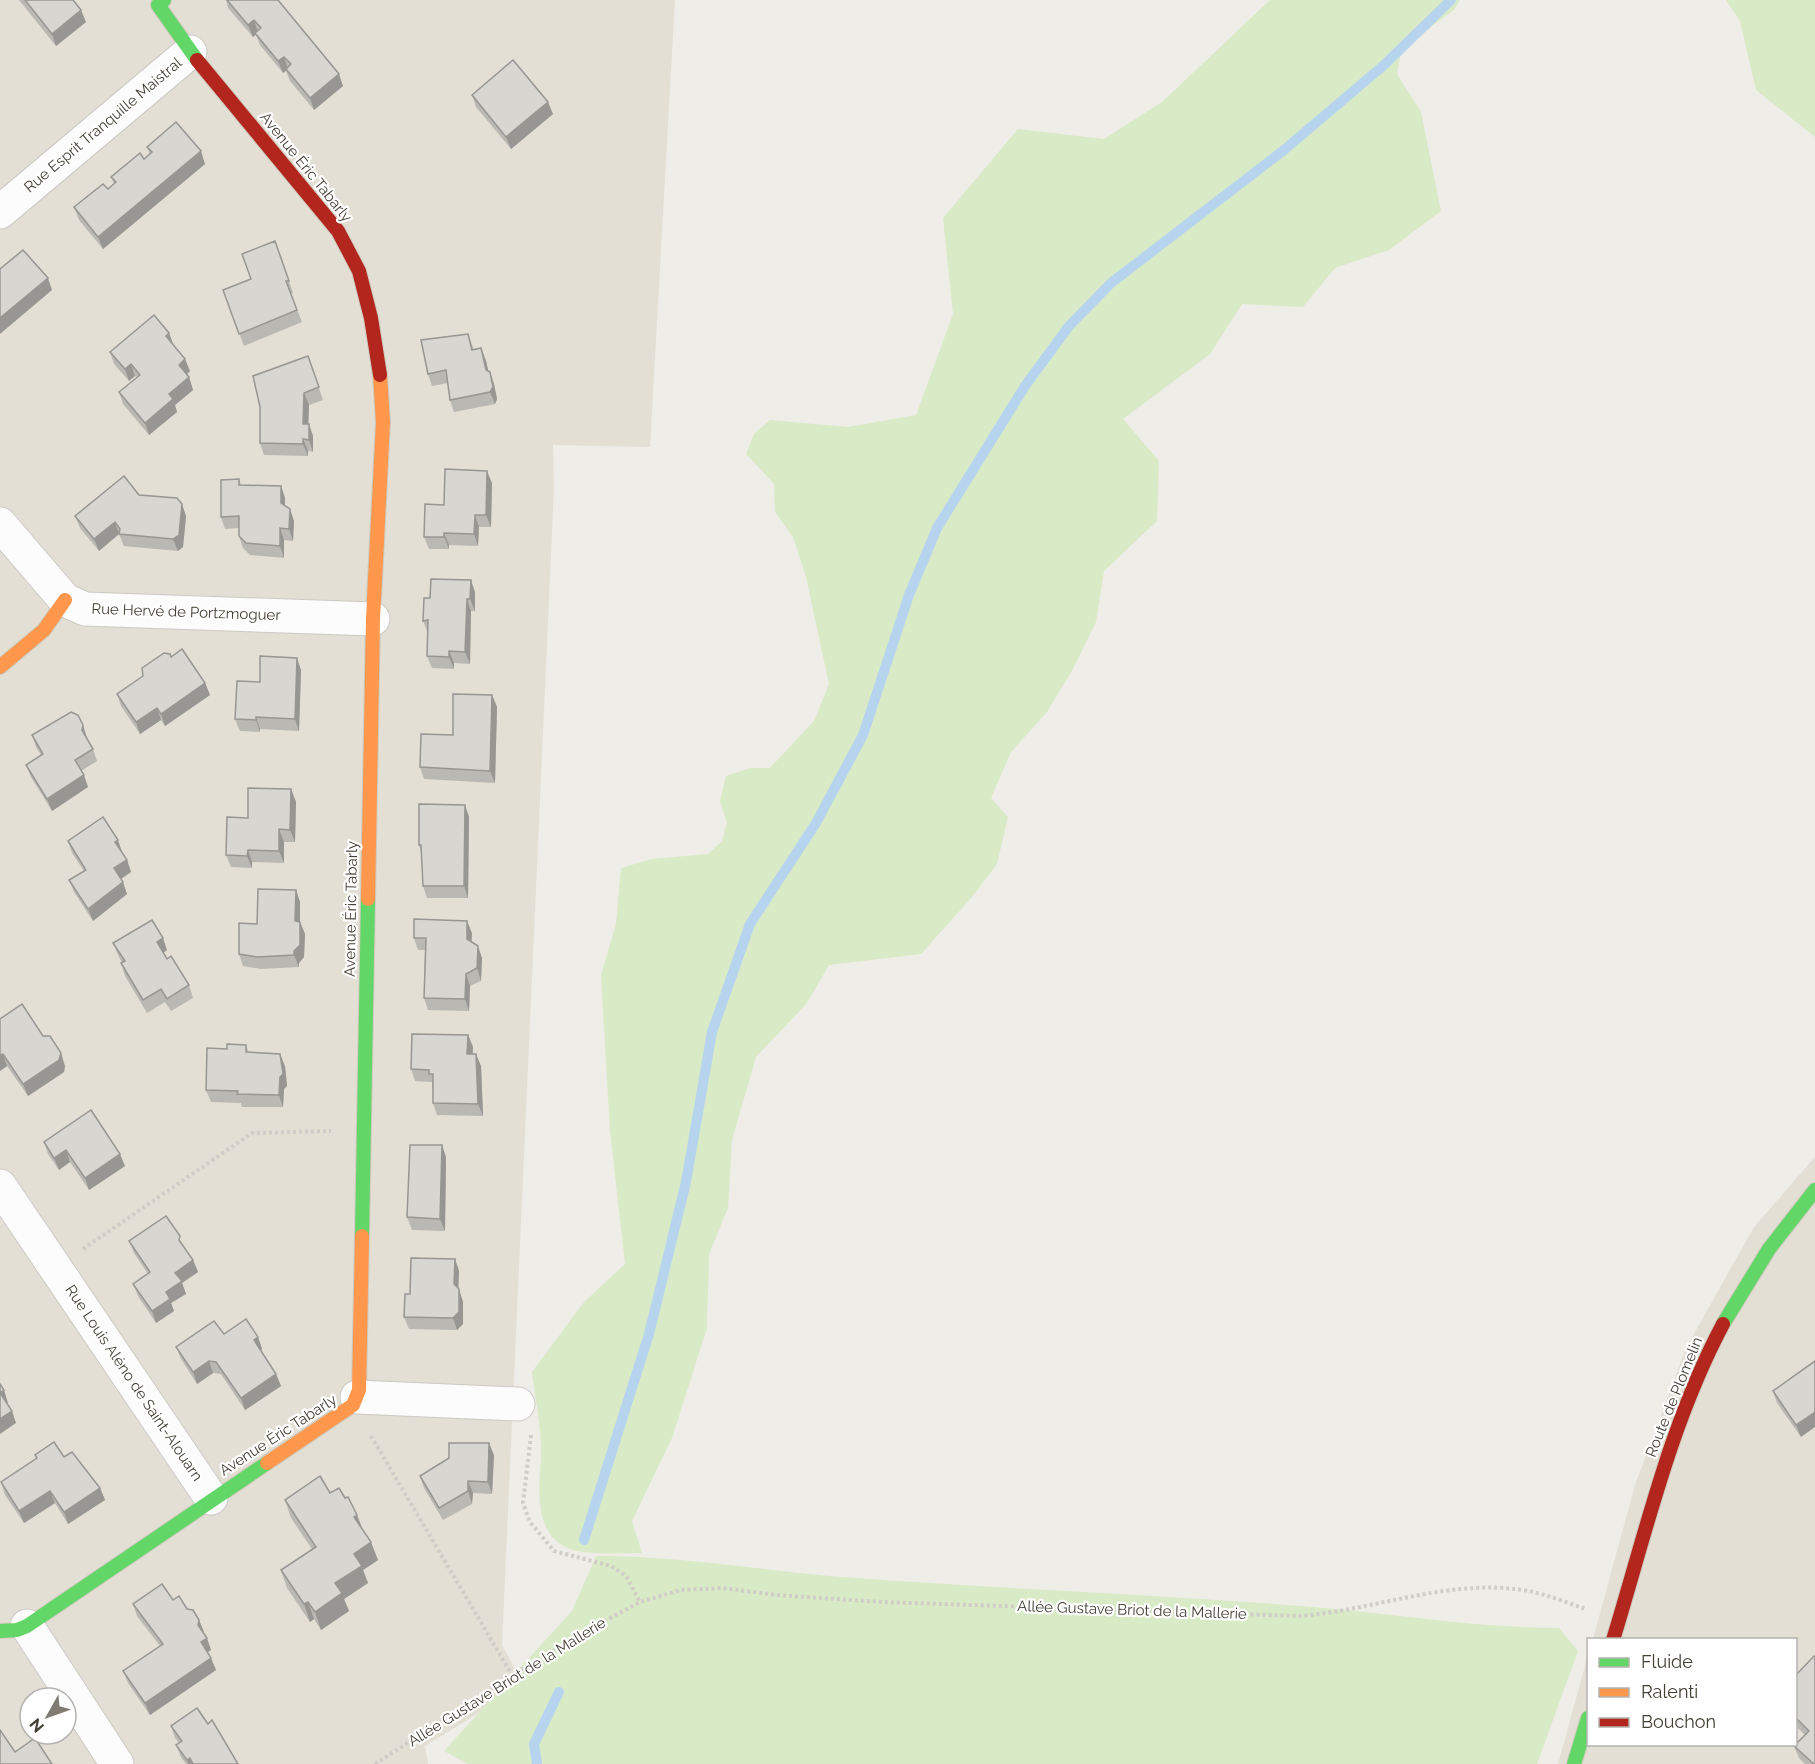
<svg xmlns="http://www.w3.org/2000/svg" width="1815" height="1764" font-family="Raleway,sans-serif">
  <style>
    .residential { fill: #e3dfd4; fill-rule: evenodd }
    .green { fill: #d9eac6 }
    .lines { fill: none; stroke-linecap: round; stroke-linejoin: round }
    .stream { stroke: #b6d4ee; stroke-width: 10 }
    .street-casing { stroke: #cccac5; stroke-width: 35 }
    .fast-casing { stroke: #cecabe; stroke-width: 16 }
    .slow-casing { stroke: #cecabe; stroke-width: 16 }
    .jam-casing { stroke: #cecabe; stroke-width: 16 }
    .path { stroke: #d0cdc9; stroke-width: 4; stroke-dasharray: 3 3; stroke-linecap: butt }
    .street { stroke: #fcfcfc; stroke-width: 33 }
    .fast { stroke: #63d668; stroke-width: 14 }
    .slow { stroke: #ff974d; stroke-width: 14 }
    .jam { stroke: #b3261e; stroke-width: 14 }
    .wall { fill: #bab8b3 }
    .shaded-wall { fill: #979692 }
    .building { fill: #d8d6d0; stroke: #979692; stroke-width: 1.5 }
    .labels { text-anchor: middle; stroke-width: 4.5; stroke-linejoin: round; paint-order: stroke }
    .street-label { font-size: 15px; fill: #443f34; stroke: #fff }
  </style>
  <rect width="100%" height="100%" fill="#eeede8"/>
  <g class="residential">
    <path d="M 0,0 L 675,0 L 650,447 L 553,445 L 554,488 L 502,1645 L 524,1685 L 425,1746 L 428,1764 L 0,1764 ZM 30,1698 L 66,1698 L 66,1734 L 30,1734 Z"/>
    <polygon points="1815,1157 1815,1764 1558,1764 1588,1655 1588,1744 1796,1744 1796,1640 1593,1639 1635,1485 1686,1348 1754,1227"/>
  </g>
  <g class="green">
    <path d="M 1270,0 L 1460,0 L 1454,10 L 1402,48 L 1397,74 L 1421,112 L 1441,211 L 1389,250 L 1335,268 L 1303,307 L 1242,304 L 1210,354 L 1123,419 L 1159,461 L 1157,521 L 1104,571 L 1096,622 L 1073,669 L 1047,712 L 1011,752 L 991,798 L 1008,817 L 997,864 L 972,897 L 921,954 L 829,965 L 807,1003 L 756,1057 L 732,1140 L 728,1208 L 709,1254 L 707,1328 L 672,1438 L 632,1521 L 642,1553 C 621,1553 584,1556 565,1547 C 529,1528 542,1476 541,1445 C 540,1421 535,1396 532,1372 L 584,1302 L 625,1264 L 610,1131 L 601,975 L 616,924 L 621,868 L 652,859 L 708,854 L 722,841 L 727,823 L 720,801 L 726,776 L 751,768 L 770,768 L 814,721 L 829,684 L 806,577 L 793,537 L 775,512 L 774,484 L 746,454 L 754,434 L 770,420 L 848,427 L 916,415 L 953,314 L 943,218 L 1018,129 L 1104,139 L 1162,102 Z"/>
    <polygon points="1726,0 1815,0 1815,137 1756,90 1740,21"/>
    <path d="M 596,1556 C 679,1556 760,1570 842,1577 C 999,1589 1156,1594 1313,1607 C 1395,1614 1477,1628 1559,1628 L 1578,1651 L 1537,1764 L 468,1764 L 444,1751 L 572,1611 Z"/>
  </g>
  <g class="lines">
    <g class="stream">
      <polyline points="584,1540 649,1334 686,1182 712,1032 750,924 816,823 863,735 909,595 937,528 1025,386 1069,326 1111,283 1284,150 1384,65 1451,0"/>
      <polyline points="537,1764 534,1744 559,1692"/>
    </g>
    <g class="street-casing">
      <g id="street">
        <polyline points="0,212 190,52"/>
        <polyline points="0,524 65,600 85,609 373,619"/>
        <polyline points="0,1186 211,1498"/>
        <polyline points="357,1397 518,1404"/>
        <polyline points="27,1626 117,1764"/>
      </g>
    </g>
    <g class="fast-casing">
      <g id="fast">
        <polyline points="164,0 158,5 197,60"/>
        <polyline points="362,1236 368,899"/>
        <polyline points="1723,1324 1769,1249 1815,1190"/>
        <polyline points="0,1631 17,1630 27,1626 267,1463"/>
        <polyline points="1574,1764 1588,1718"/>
      </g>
    </g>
    <g class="slow-casing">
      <g id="slow">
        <polyline points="0,667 44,630 65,600"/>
        <polyline points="368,899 373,619 383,422 380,375"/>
        <polyline points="267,1463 353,1405 359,1390 362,1236"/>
      </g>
    </g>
    <g class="jam-casing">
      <g id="jam">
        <polyline points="197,60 338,231 359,271 371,318 380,375"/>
        <path d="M 1613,1640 C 1646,1532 1670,1424 1723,1324"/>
      </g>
    </g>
    <g class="path">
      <polyline points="83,1249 252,1133 331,1131"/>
      <polyline points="531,1435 523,1503 530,1522 554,1551 611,1566 626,1576 640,1602"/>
      <polyline points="371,1436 512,1675"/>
      <path d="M 375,1764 L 512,1675 L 601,1623 L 640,1602 L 681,1590 L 723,1588 L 776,1595 L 882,1602 L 1300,1616 C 1376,1610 1452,1577 1529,1591 C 1548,1595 1568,1603 1586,1609"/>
    </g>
    <use href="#street" class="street"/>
    <use href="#fast" class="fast"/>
    <use href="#slow" class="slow"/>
    <use href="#jam" class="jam"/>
  </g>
  <g class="wall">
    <polygon points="19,0 73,0 86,22 56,46"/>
    <polygon points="226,0 278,0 343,86 314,110 290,81 286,71 283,73 260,45 256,35 253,37 228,8"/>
    <polygon points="472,95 553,114 511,149 476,107"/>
    <polygon points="147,147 205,164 103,249 79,220 74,207 108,189 114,184 111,177 144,159 150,154"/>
    <polygon points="275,241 293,293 291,294 302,322 244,346 223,290 251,279"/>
    <polygon points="169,333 173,345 190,371 186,375 189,377 193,390 175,405 177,412 149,435 123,404 119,392 137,377 135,376 129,381 114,364 110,352"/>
    <polygon points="468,334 474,350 481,348 486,361 488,371 490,372 494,384 497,399 495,404 454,412 450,400 448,383 432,386 428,374"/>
    <polygon points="308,356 323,400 309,405 308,424 313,436 313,452 308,451 308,456 264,455 260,443"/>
    <polygon points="239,479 241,485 281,486 285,498 285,506 294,521 293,541 284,540 284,558 250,555 243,548 239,536 239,528 225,529 221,517"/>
    <polygon points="492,483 491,527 479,527 478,546 449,545 449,549 429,549 424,537 444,505"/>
    <polygon points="139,495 186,516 183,547 178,551 124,546 119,534 99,551 80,528 75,516"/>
    <polygon points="475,592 475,611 471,611 470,664 454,663 454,669 432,668 427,656 428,633 423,621 430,598"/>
    <polygon points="171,657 205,683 210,695 165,726 161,720 140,734 121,706 117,694"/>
    <polygon points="301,670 299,731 260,729 260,732 240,731 235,719 260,682"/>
    <polygon points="492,695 497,707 495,783 424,779 420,767"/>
    <polygon points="32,735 87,738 87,739 93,749 97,761 81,771 88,787 52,811 31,777 26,765 41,755 36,747"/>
    <polygon points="291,789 296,802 295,842 284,842 284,863 252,862 252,868 231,867 226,855 248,818"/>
    <polygon points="465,805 469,817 468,898 427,898 423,886 422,853 419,845"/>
    <polygon points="68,841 122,852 127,860 131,872 121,879 127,894 93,921 74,892 69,880 84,871 72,853"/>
    <polygon points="296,890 300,902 300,922 305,934 304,957 299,963 299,967 261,969 243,966 239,954 257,924"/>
    <polygon points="472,933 471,942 482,958 481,981 470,986 469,1011 428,1010 424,998 425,950 418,950 414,938"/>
    <polygon points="113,943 167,950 163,953 167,959 189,985 193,998 171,1011 165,1002 147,1013 125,976 121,963 122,963 118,955"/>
    <polygon points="0,1019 43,1036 65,1066 64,1072 28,1096 7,1066 0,1071"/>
    <polygon points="468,1035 473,1047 472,1054 481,1066 483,1116 437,1115 433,1103 432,1082 415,1081 411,1069"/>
    <polygon points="246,1045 249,1053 285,1066 287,1086 284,1089 283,1107 242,1107 241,1103 211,1102 206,1090 227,1049"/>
    <polygon points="44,1142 125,1166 89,1190 70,1162 59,1170 48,1154"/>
    <polygon points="446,1157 445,1231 412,1230 407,1217"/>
    <polygon points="129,1241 183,1246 193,1260 198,1272 182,1283 186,1294 171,1303 174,1311 156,1323 138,1296 133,1284 148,1274 134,1253"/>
    <polygon points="455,1259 459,1271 458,1289 463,1302 463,1324 457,1330 409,1329 404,1317 410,1294"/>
    <polygon points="224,1334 258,1337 262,1349 261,1350 276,1374 281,1386 245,1410 221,1374 213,1373 197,1384 181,1359 176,1347"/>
    <polygon points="1815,1361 1801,1437 1777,1403 1773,1391"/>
    <polygon points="35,1455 64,1457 100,1488 105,1500 68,1524 55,1503 24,1523 5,1495 1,1482 37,1459"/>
    <polygon points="494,1455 492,1494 473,1493 472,1504 443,1520 424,1488 420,1476 449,1458"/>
    <polygon points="330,1493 357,1515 363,1531 378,1560 363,1570 368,1583 344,1599 349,1611 321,1630 314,1619 310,1622 287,1588 281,1570 312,1549 291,1518 285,1500"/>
    <polygon points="173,1600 187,1609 199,1620 204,1633 211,1650 207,1652 216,1670 150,1715 128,1683 123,1671 160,1646 137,1616 133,1604"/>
    <polygon points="1814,1656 1815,1764 1805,1764 1799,1758 1794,1746 1805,1735 1796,1726 1796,1675"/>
    <polygon points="208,1724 238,1764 186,1764 181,1757 176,1745 179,1743 175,1738 171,1726"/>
  </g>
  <g class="shaded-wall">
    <polygon points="81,10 86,22 56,46 52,34"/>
    <polygon points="254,20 258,32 253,37 248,25"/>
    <polygon points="284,57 288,69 283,73 278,61"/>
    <polygon points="339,74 343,86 314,110 310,98"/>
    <polygon points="548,102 553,114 511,149 506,137"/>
    <polygon points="201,151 205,164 103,249 98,237"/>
    <polygon points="48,278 52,290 0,334 0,318"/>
    <polygon points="169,333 174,346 166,336"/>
    <polygon points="481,348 486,361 491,382 486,370"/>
    <polygon points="185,359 190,371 183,378 179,365"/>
    <polygon points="131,364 135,376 129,381 125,369"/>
    <polygon points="490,372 494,384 497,399 495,404 490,392"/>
    <polygon points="189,377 193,390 175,405 177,412 149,435 145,423 169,394"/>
    <polygon points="304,393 309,405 308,436 303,424"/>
    <polygon points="309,424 313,436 313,452 309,440"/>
    <polygon points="303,439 308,451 308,456 303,444"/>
    <polygon points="487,471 492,483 491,527 486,515"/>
    <polygon points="281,486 285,498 285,515 281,503"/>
    <polygon points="182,504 186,516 183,547 178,551 173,539"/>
    <polygon points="290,509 294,521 293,541 289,529"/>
    <polygon points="475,515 479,527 478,546 474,534"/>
    <polygon points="115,522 119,534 99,551 94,539"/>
    <polygon points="280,528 284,540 284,558 280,546"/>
    <polygon points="444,533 449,545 449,549 444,537"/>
    <polygon points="471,580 475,592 475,611 470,599"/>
    <polygon points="467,599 471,611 470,664 465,652"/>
    <polygon points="449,651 454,663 454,669 449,657"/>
    <polygon points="297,658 301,670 299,731 295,719"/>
    <polygon points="205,683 210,695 165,726 161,714"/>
    <polygon points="492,695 497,707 495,783 490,771"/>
    <polygon points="157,708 161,720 140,734 136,722"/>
    <polygon points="256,717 260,729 260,732 256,720"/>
    <polygon points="83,725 87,738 86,742 82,730"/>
    <polygon points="84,775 88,787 52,811 47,799"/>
    <polygon points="291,789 296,802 295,842 290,830"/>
    <polygon points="465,805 469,817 468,898 464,886"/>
    <polygon points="279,829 284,842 284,863 279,851"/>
    <polygon points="118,840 122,852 119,854 115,842"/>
    <polygon points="248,850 252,862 252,868 247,856"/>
    <polygon points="127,860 131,872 118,881 114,868"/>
    <polygon points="123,882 127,894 93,921 88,909"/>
    <polygon points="296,890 300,902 300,934 295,921"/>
    <polygon points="467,921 472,933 471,952 467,939"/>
    <polygon points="300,922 305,934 304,957 299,963 299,967 294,955 294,951"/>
    <polygon points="163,938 167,950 161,954 157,942"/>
    <polygon points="478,946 482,958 481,981 477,968"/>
    <polygon points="466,974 470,986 469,1011 465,999"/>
    <polygon points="468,1035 473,1047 472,1066 467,1054"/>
    <polygon points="61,1053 65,1066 64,1072 28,1096 23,1084"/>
    <polygon points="3,1054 7,1066 0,1071 0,1056"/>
    <polygon points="280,1054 285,1066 287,1086 284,1089 283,1107 279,1095"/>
    <polygon points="476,1054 481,1066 483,1116 478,1104"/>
    <polygon points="442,1145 446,1157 445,1231 440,1219"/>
    <polygon points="66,1150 70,1162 59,1170 54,1158"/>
    <polygon points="120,1154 125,1166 89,1190 85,1178"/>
    <polygon points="455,1259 459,1271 458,1296 454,1284"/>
    <polygon points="193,1260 198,1272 182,1283 186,1294 171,1303 174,1311 156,1323 152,1311 166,1292 175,1273"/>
    <polygon points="459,1289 463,1302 463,1324 457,1330 453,1318"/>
    <polygon points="258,1337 262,1349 258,1352 254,1340"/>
    <polygon points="209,1361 213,1373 197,1384 193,1372"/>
    <polygon points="276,1374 281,1386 245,1410 241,1398"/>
    <polygon points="4,1390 8,1403 4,1405 0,1393"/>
    <polygon points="12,1411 16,1423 0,1434 0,1419"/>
    <polygon points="1815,1412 1815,1427 1801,1437 1796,1425"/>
    <polygon points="489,1443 494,1455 492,1494 488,1482"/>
    <polygon points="468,1481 473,1493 472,1504 468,1491"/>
    <polygon points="100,1488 105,1500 68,1524 64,1512"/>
    <polygon points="50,1491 55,1503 24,1523 19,1511"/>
    <polygon points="357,1515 364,1533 354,1517"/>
    <polygon points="371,1542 378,1560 363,1570 368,1583 344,1599 349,1611 321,1630 315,1612 335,1583 354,1554"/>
    <polygon points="308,1602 314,1619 310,1622 304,1604"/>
    <polygon points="199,1620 204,1632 203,1637 198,1625"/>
    <polygon points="207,1638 211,1650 205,1654 201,1642"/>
    <polygon points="211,1658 216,1670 150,1715 145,1703"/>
    <polygon points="190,1758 192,1764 188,1764 187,1760"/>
  </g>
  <g class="building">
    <polygon points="25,0 73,0 81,10 52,34"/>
    <polygon points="227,0 278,0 339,74 310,98 286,69 291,64 284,57 278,61 255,33 261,28 254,20 248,25"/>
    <polygon points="513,60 548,102 506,137 472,95"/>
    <polygon points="176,122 201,151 98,237 74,207 103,184 108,189 116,182 111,177 140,153 144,159 152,152 147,147"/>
    <polygon points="275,241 289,281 286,281 297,310 239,334 223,290 251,279 242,254"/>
    <polygon points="23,250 48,278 0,318 0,269"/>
    <polygon points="154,315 169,333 166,336 185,359 179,365 189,377 169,394 173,399 145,423 119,392 140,375 131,364 125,369 110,352"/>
    <polygon points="468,334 472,350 481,348 486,370 490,372 493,387 490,392 450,400 446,370 428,374 421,340"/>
    <polygon points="308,356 319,387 304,393 303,424 309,424 309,440 303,439 303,444 260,443 260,407 253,376"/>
    <polygon points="445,469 487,471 486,515 475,515 474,534 444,533 444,537 424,537 425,504 444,505"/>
    <polygon points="124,476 139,495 177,498 182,504 179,535 173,539 119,534 120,529 115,522 94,539 75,516"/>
    <polygon points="239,479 239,485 281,486 281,503 290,509 289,529 280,528 280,546 246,543 239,536 239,516 221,517 221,480"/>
    <polygon points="431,579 471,580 470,599 467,599 465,652 449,651 449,657 427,656 428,620 423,621 424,598 430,598"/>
    <polygon points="182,649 205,683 161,714 157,708 136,722 117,694 143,676 142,668 164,653 170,654 171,657"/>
    <polygon points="260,656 297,658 295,719 256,717 256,720 235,719 237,681 260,682"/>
    <polygon points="453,694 492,695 490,771 420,767 421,734 453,735"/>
    <polygon points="71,712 78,715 83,725 82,730 93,749 75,760 84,775 47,799 26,765 43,754 32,735"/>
    <polygon points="248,788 291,789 290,830 279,829 279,851 248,850 247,856 226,855 227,817 248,818"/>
    <polygon points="419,804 465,805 464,886 423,886 421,845 419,845"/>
    <polygon points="103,817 118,840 115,842 127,860 114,868 123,882 88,909 69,880 86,870 68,841"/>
    <polygon points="258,889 296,890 295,921 300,922 300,945 294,951 294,955 257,957 239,954 239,923 257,924"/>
    <polygon points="414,919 467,921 467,939 478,946 477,968 466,974 465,999 424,998 426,938 414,938"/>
    <polygon points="152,920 163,938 157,942 167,959 171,956 189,985 167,999 161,989 143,1000 121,963 125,961 113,943"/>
    <polygon points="22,1004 43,1036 50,1036 61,1053 59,1060 23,1084 3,1054 0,1056 0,1019"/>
    <polygon points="412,1034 468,1035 467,1054 476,1054 478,1104 433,1103 433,1074 429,1074 429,1070 411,1069"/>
    <polygon points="227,1044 246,1045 246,1052 280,1054 283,1074 280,1077 279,1095 237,1094 238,1091 206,1090 207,1048 227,1049"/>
    <polygon points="91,1110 120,1154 85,1178 66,1150 54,1158 44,1142"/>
    <polygon points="410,1145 442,1145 440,1219 407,1217"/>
    <polygon points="166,1216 180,1236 179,1240 193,1260 175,1273 182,1281 166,1292 170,1299 152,1311 133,1284 150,1272 129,1241"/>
    <polygon points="411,1258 455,1259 454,1284 459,1289 459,1312 453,1318 404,1317 405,1294 410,1294"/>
    <polygon points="246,1319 258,1337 254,1340 276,1374 241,1398 216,1362 209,1361 193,1372 176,1347 214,1321 224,1334"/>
    <polygon points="1815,1361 1815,1412 1796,1425 1773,1391"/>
    <polygon points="0,1384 4,1390 0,1393"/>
    <polygon points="0,1393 12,1411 0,1419"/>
    <polygon points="54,1442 64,1457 72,1452 100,1488 64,1512 50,1491 19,1511 1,1482 37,1458 35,1455"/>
    <polygon points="449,1443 489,1443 488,1482 468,1481 468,1491 439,1508 420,1476 449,1458"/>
    <polygon points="320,1476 330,1493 339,1488 345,1498 348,1497 357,1515 354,1517 371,1542 354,1554 362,1566 335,1583 342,1593 315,1612 308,1602 304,1604 281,1570 316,1547 285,1500"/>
    <polygon points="162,1584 173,1600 179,1596 187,1609 193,1610 199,1620 198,1625 207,1638 201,1642 211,1658 145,1703 123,1671 163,1644 133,1604"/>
    <polygon points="1814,1656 1815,1657 1815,1763 1814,1764 1794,1746 1809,1731 1796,1718 1796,1675"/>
    <polygon points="197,1708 208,1724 212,1720 238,1764 193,1764 190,1758 187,1760 176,1745 182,1741 171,1726"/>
    <polygon points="0,1730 15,1752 35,1738 52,1764 0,1764"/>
  </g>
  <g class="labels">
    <g class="street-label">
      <text transform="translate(103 125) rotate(-40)" y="5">Rue Esprit Tranquille Maistral</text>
      <text transform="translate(306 167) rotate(51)" y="5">Avenue Éric Tabarly</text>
      <text transform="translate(186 612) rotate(2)" y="5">Rue Hervé de Portzmoguer</text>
      <text transform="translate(351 909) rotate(-89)" y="5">Avenue Éric Tabarly</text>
      <text transform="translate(134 1383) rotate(56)" y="5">Rue Louis Aléno de Saint-Alouarn</text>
      <text transform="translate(1674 1397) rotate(-68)" y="5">Route de Plomelin</text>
      <text transform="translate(278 1435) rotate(-33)" y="5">Avenue Éric Tabarly</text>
      <text transform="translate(1132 1610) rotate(2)" y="5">Allée Gustave Briot de la Mallerie</text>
      <text transform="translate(507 1682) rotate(-32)" y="5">Allée Gustave Briot de la Mallerie</text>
    </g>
  </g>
  <rect x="1587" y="1638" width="210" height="108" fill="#ffffff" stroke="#b4b2ae" stroke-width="1.5"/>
  <rect x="1599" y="1658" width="30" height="9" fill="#63d668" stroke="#b4b2ae" stroke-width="1.5"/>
  <text x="1641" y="1668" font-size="18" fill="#443f34">Fluide</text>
  <rect x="1599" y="1688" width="30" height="9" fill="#ff974d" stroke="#b4b2ae" stroke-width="1.5"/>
  <text x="1641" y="1698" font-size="18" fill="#443f34">Ralenti</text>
  <rect x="1599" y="1718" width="30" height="9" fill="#b3261e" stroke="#b4b2ae" stroke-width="1.5"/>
  <text x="1641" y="1728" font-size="18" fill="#443f34">Bouchon</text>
  <g transform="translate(48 1716) rotate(230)"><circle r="28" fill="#ffffff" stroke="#b4b2ae" stroke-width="1.5"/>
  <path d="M0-4.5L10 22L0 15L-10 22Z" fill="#807c73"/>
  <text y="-9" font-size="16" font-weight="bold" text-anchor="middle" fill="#443f34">N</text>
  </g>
</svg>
